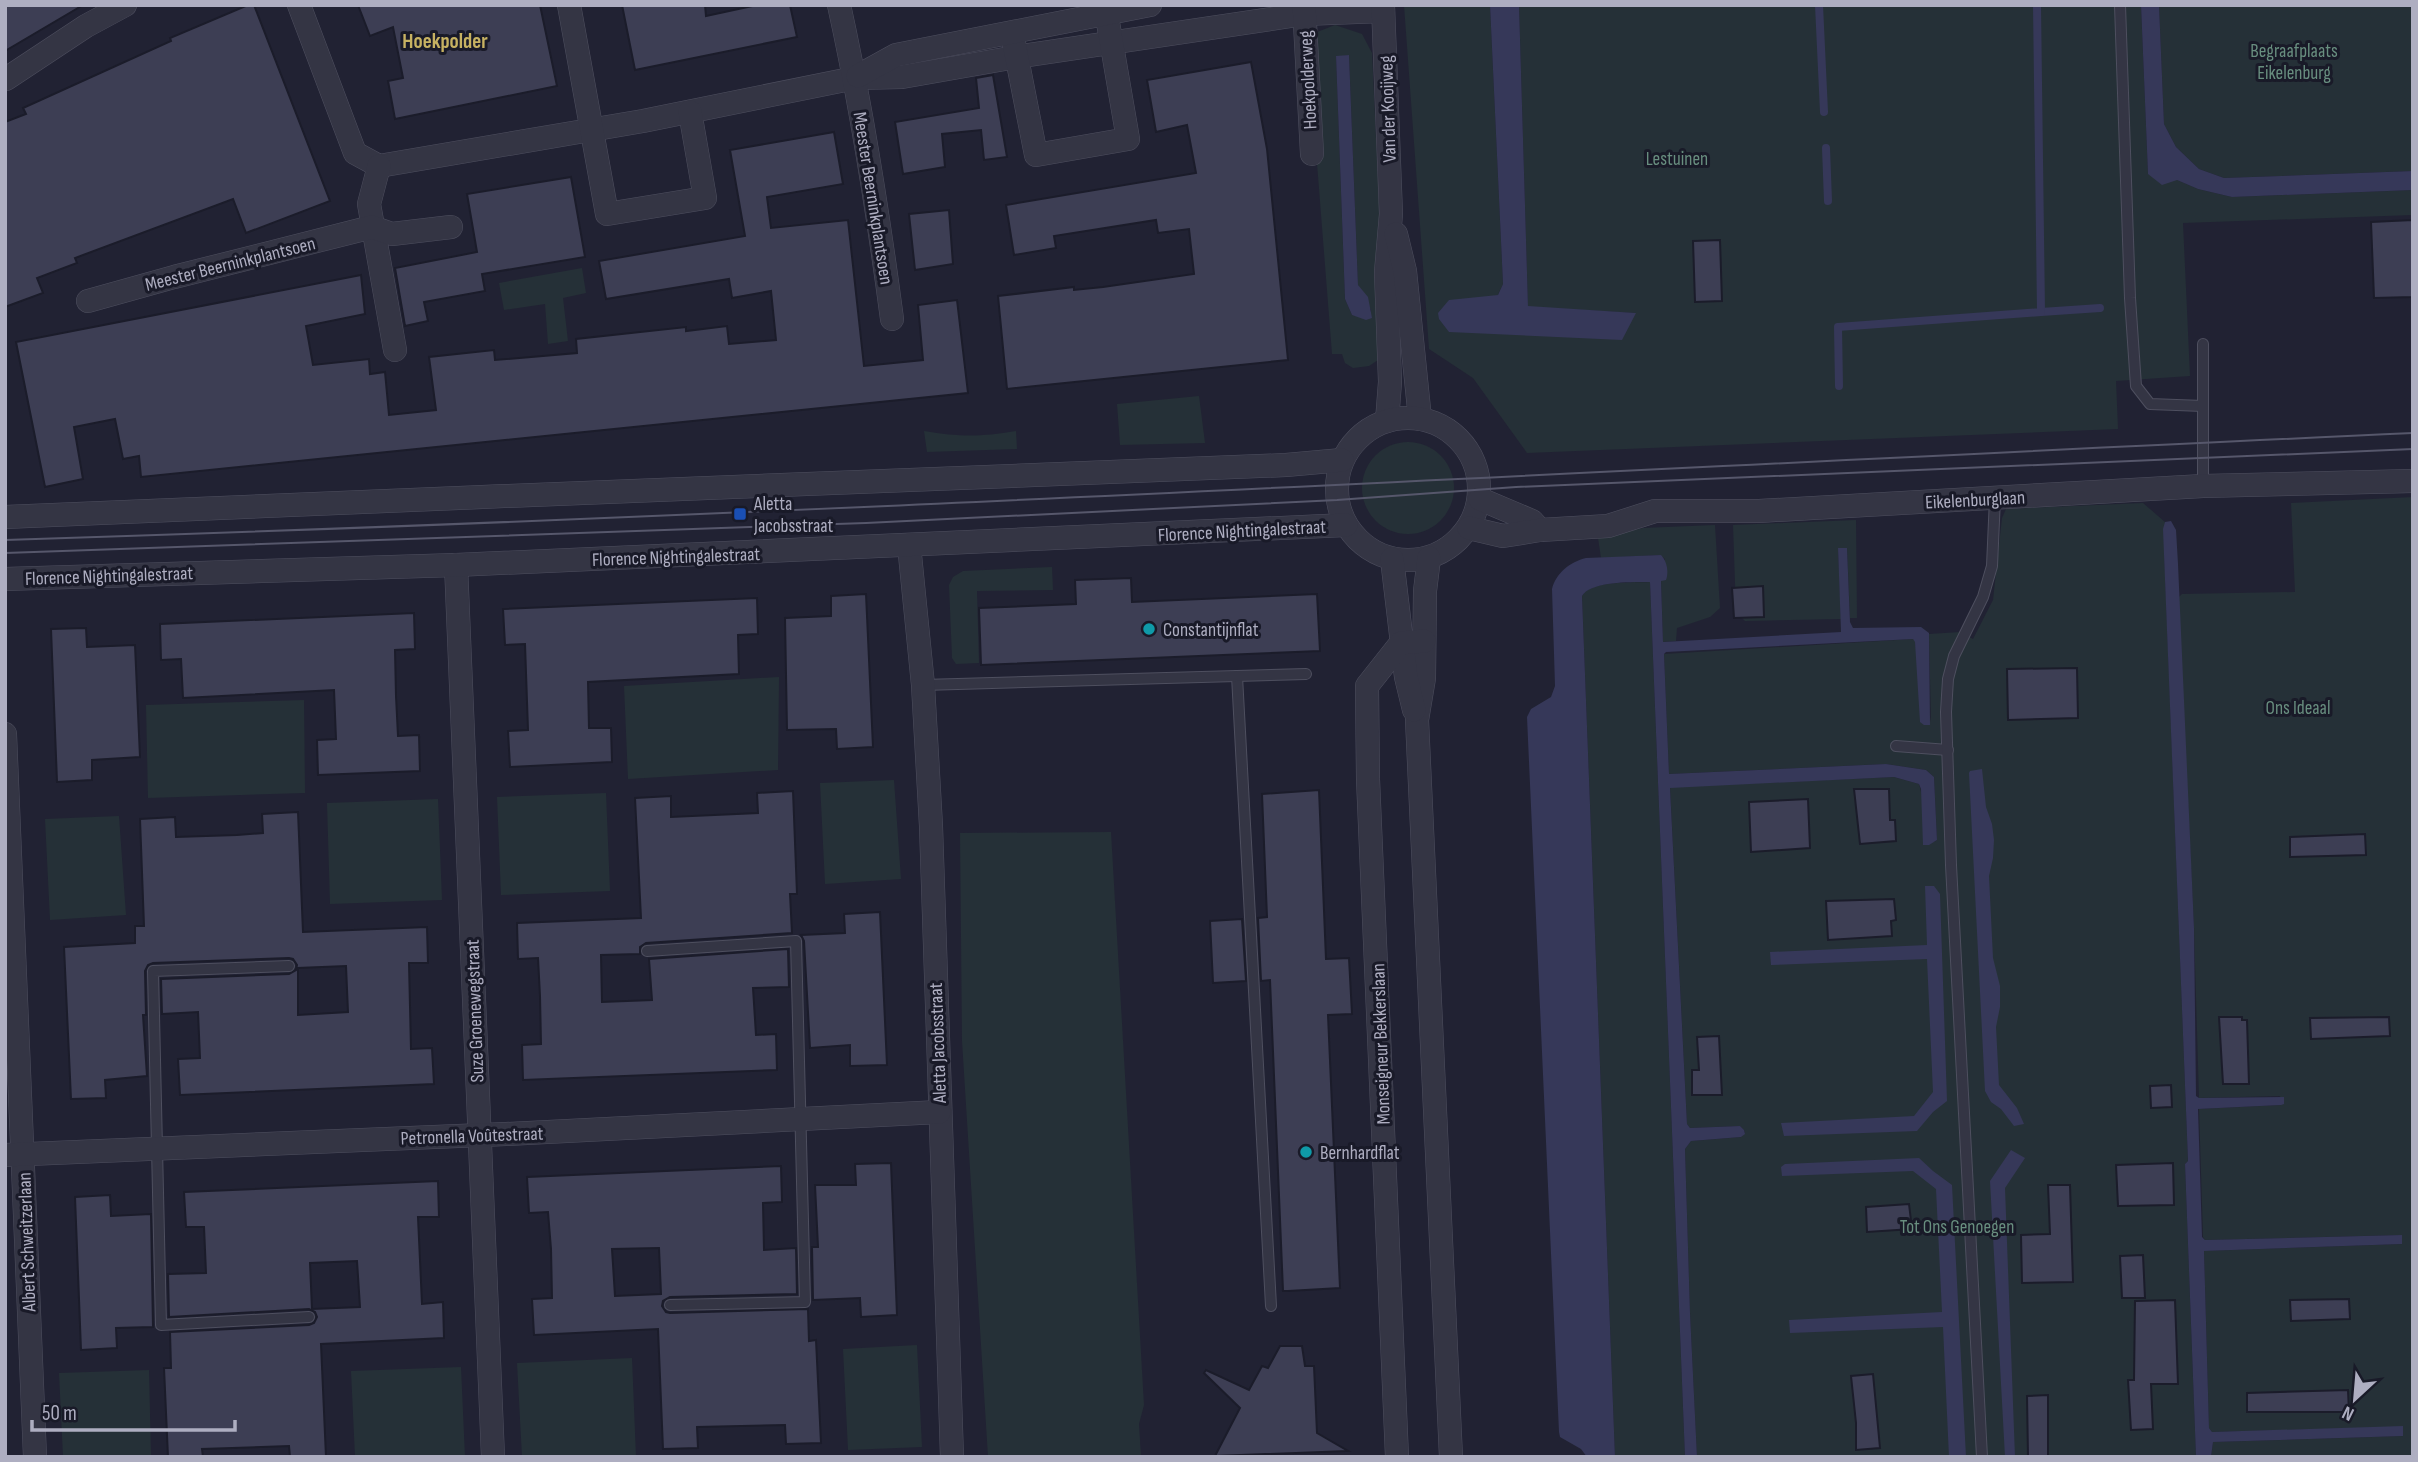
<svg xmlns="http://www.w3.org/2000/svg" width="2418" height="1462" font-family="'Sofia Sans Condensed',sans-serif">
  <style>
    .green { fill: #253037; fill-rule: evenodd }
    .water { fill: #363859 }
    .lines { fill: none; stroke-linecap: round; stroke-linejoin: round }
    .stream { stroke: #363859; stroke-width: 8 }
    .building { fill: #3d3e54; stroke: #1b1c2a; stroke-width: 2; fill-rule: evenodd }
    .lane-casing { stroke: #4e4f5f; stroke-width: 12 }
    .street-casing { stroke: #4e4f5f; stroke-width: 24 }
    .lane { stroke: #343544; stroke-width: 10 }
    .street { stroke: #343544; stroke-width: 23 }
    .tram { stroke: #56576b; stroke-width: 2 }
    .transit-dot { fill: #1a4fb4; stroke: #191a28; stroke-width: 2.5 }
    .culture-dot { fill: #0f9aa8; stroke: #191a28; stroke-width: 2.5 }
    .labels { text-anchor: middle; stroke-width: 6; stroke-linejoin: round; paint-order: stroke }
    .park-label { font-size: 19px; fill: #688e7f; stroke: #191a28 }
    .street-label { font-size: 19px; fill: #aeaec1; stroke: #191a28 }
    .poi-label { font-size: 19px; fill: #aeaec1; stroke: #191a28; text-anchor: start }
    .neighbourhood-label { font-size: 21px; font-weight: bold; fill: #c7b262; stroke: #191a28 }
  </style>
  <rect width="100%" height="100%" fill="#212233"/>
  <g class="green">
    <polygon points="1404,5 1490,5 1503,284 1498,295 1438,313 1635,313 1528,307 1519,5 2141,5 2148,174 2177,180 2198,189 2232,197 2413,190 2413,215 2183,223 2190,376 2116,381 2118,429 1527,453 1473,378 1429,349"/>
    <polygon points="2159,5 2413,5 2413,171 2224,178 2199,169 2176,147 2164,124"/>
    <path d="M 1335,25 L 1362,34 L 1372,53 L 1384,308 L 1378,360 L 1369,366 L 1353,368 L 1345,363 L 1342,354 L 1332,354 L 1307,36 ZM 1349,55 L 1358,285 L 1371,310 L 1371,318 L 1352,315 L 1345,299 L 1336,57 Z"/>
    <polygon points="582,268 586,293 563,298 568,341 548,344 545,304 504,310 499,283"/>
    <polygon points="1199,396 1205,443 1120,445 1117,404"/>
    <path d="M 924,431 C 960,437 980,437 1016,431 L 1017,449 L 927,452 Z"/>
    <circle cx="1408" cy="488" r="46"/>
    <polygon points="2413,497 2413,1457 2211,1457 2213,1442 2403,1436 2403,1427 2212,1432 2209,1428 2204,1251 2402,1244 2402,1235 2205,1240 2203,1237 2199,1109 2281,1105 2280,1096 2199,1098 2194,928 2178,598 2182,594 2295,592 2291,503"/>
    <polygon points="2143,503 2165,522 2164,547 2188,1161 2185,1164 2196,1457 1697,1457 1690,1313 1685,1149 1691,1141 1741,1137 1745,1133 1744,1130 1740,1126 1690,1128 1687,1124 1670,787 1894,777 1919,784 1934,842 1937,840 1934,777 1926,770 1886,764 1669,774 1664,654 1913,639 1915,641 1931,722 1929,634 1960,632 1973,639 1993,600 2002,518 2006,509"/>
    <polygon points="1856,520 1857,618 1850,618 1847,548 1838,549 1841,619 1745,621 1736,612 1733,525"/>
    <polygon points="1715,525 1720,608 1710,617 1677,628 1676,641 1663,642 1661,580 1665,559 1660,555 1601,558 1598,538 1643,528"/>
    <polygon points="1052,567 1053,590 977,591 979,663 956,664 952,658 949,585 953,577 963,571"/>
    <path d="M 1650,582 L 1685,1457 L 1615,1457 L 1582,596 C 1591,580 1631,583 1650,582 Z"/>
    <polygon points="779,677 778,770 628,779 624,686"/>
    <polygon points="304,700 305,793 148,798 146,705"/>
    <polygon points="894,780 901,879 825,884 820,783"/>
    <polygon points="606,793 610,891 501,895 497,797"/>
    <polygon points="438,799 442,900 330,904 327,803"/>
    <polygon points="119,816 126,915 50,920 45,819"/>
    <polygon points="1111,832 1144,1405 1139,1424 1141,1457 988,1457 962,1041 960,833"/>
    <polygon points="917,1345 922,1447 848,1450 843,1349"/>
    <polygon points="632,1358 636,1457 522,1457 517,1363"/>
    <polygon points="461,1367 465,1457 355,1457 351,1371"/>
    <polygon points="149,1370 151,1457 63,1457 59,1373"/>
  </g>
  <g class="water">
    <polygon points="1490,5 1519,5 1528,306 1636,313 1622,340 1449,332 1439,319 1438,313 1449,300 1498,295 1503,284"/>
    <polygon points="2141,5 2159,5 2164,124 2176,147 2199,169 2224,178 2413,171 2413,190 2232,197 2198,189 2177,180 2162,185 2148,174"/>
    <polygon points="1349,55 1358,285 1368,297 1372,318 1366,320 1352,315 1345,299 1336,56"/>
    <polygon points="2171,521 2176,530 2178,564 2194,928 2196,1096 2199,1098 2284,1097 2284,1104 2281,1105 2198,1109 2202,1237 2205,1240 2402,1235 2402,1244 2204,1251 2209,1428 2212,1432 2403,1426 2403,1436 2213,1442 2211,1457 2196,1457 2185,1164 2188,1161 2163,529 2165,522"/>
    <path d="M 1838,548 L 1847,548 L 1850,622 L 1853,628 L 1921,627 L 1929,633 L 1930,725 L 1924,725 L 1920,722 L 1915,642 L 1913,639 L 1666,652 L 1664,654 L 1669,774 L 1886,764 L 1926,770 L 1934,777 L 1937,840 L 1929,845 L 1923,845 L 1921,789 L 1919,784 L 1894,777 L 1670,788 L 1687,1124 L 1690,1128 L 1740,1126 L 1744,1130 L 1745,1134 L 1741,1137 L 1691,1141 L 1685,1149 L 1690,1313 L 1697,1457 L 1685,1457 L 1650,582 C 1632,582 1591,581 1582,596 L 1615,1457 L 1587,1457 L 1581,1449 L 1560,1437 L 1559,1432 L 1527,717 L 1531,709 L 1551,697 L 1555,686 L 1552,589 C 1556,573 1570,562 1586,558 L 1661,555 C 1667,561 1669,572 1666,580 L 1661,581 L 1663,642 L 1841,632 Z"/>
    <polygon points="1982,769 1986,807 1992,824 1994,840 1993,858 1989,876 1993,958 2000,986 2000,1007 1996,1027 1999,1085 2017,1108 2024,1124 2014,1126 2001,1109 1991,1102 1985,1091 1969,773 1970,771"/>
    <polygon points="1925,886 1934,886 1940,894 1947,1101 1933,1112 1917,1131 1784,1136 1781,1123 1914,1116 1933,1092 1927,959 1771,965 1770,952 1927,945"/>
    <polygon points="2011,1150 2025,1158 2005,1188 2015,1457 2005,1457 1990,1181"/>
    <polygon points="1919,1158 1933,1171 1952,1185 1966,1457 1949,1457 1943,1327 1790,1333 1789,1320 1942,1312 1936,1189 1913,1171 1782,1176 1781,1167 1785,1164"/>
  </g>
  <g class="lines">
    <g class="stream">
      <polyline points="1819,5 1824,112"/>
      <polyline points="1826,148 1828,201"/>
      <polyline points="2041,312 2100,308"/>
      <polyline points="1839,386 1838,327 2041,312 2037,5"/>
    </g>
  </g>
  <g class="building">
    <polygon points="5,5 83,5 5,51"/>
    <polygon points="248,5 254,5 330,201 246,233 233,199 75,258 77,263 37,278 43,293 5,307 5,122 26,114 23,108 171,41 170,38"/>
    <polygon points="358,5 540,5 557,86 395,119 388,81 403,78 393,27 370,36"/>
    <polygon points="622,5 705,5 706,16 757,5 790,5 797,37 635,70"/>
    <polygon points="1251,62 1267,149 1288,360 1007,389 998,296 1074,287 1074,290 1103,287 1194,274 1189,229 1158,233 1156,220 1054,236 1056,248 1014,255 1006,205 1196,173 1187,125 1156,132 1147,80"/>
    <polygon points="993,75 1007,157 984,160 981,130 942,134 945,167 903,174 895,122 979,108 976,78"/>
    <polygon points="834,132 843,184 767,197 771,228 848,220 864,366 923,360 918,305 957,300 968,393 141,477 139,456 123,459 115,419 74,427 83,479 45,487 16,342 361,275 365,314 306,326 313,365 369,359 370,374 385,372 389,415 436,410 429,357 494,350 495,360 577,353 576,339 686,327 686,331 727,326 729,344 776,340 771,291 732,298 729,279 606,299 599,261 745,236 730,150"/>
    <polygon points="571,177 585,257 482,274 485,291 424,302 428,321 405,326 395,268 477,252 467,194"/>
    <polygon points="949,210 953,264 915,270 909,214"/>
    <polygon points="2413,220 2413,297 2374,298 2371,222"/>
    <polygon points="1720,240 1722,301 1695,302 1693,241"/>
    <polygon points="1131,578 1132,602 1317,594 1320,651 981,665 979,608 1076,604 1075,580"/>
    <polygon points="1763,586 1764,617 1734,618 1732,588"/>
    <polygon points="866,594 873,747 837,749 836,729 787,730 785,618 831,616 831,596"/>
    <polygon points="757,598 758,634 738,635 739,674 588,682 589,728 611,728 612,762 510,767 508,731 528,730 525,644 505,645 503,609"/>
    <polygon points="414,613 415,649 395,650 396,696 398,736 419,735 420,771 318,775 317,740 336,739 334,690 183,698 181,659 161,660 160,624"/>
    <polygon points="86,628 87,647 135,645 140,757 92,760 92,780 57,782 51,629"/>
    <polygon points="2077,668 2078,718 2008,720 2007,669"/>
    <polygon points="1854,789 1889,789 1890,820 1895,820 1896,841 1860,844"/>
    <polygon points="1319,790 1326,959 1349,958 1352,1014 1328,1015 1340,1288 1288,1291 1283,1291 1270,980 1261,981 1258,918 1267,917 1262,794"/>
    <polygon points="793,791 797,894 790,894 792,933 646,943 640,947 640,954 601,955 602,1002 652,1000 649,959 788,949 789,987 753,988 756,1035 776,1034 777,1070 523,1080 522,1045 541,1044 540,996 538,958 518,959 517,923 641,918 635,798 671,796 671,817 758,813 757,793"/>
    <polygon points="1808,799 1810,848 1751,852 1749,802"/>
    <path d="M 298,812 L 303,932 L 427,927 L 428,963 L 409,963 L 411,1049 L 432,1048 L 434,1084 L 180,1095 L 178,1059 L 200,1058 L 198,1012 L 162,1014 L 161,979 L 289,974 L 296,970 L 297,965 L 293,959 L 289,958 L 153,963 L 148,965 L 145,971 L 146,1015 L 143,1015 L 147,1076 L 105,1080 L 106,1098 L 71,1099 L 64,947 L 135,943 L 135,926 L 144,926 L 140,819 L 175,817 L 176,837 L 237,835 L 263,833 L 262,814 ZM 346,966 L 348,1012 L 298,1015 L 298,968 Z"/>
    <polygon points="2365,834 2366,855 2290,857 2290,837"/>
    <polygon points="1894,899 1896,920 1891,921 1892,936 1828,940 1826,901"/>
    <polygon points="880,912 887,1065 850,1066 850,1045 810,1048 804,941 801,935 845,933 844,914"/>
    <polygon points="1242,919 1246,981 1213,983 1210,921"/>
    <polygon points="2219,1017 2242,1017 2242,1020 2247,1020 2249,1084 2223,1084"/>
    <polygon points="2389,1017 2390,1036 2311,1039 2310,1018"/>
    <polygon points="1719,1036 1722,1095 1692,1095 1692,1070 1699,1070 1697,1037"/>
    <polygon points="2171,1085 2172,1107 2151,1108 2150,1086"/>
    <polygon points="891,1163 897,1315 861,1317 860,1298 813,1300 812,1247 818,1247 815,1185 856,1185 855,1164"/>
    <polygon points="2173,1163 2174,1205 2118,1206 2116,1165"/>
    <path d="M 781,1166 L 782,1202 L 763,1203 L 764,1250 L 796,1248 L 797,1294 L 670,1297 L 663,1301 L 662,1306 L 666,1312 L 670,1313 L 808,1309 L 809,1341 L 816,1340 L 821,1443 L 786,1444 L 785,1425 L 697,1427 L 698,1448 L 663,1449 L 658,1329 L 534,1335 L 532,1299 L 552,1298 L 551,1249 L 548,1212 L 529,1213 L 527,1177 ZM 659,1248 L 661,1294 L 615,1296 L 612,1249 Z"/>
    <path d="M 438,1181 L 439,1217 L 418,1217 L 422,1304 L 443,1302 L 444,1338 L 321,1344 L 326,1457 L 290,1457 L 289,1446 L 202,1449 L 203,1457 L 168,1457 L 164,1368 L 171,1368 L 170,1332 L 309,1325 L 314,1323 L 317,1317 L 315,1312 L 309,1309 L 169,1317 L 168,1274 L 206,1273 L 204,1227 L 186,1227 L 184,1192 ZM 357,1261 L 360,1307 L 312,1309 L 310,1263 Z"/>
    <polygon points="2048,1185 2070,1185 2073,1282 2022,1283 2021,1235 2050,1234"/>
    <polygon points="110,1195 111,1216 151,1214 153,1327 116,1328 117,1348 81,1350 75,1197"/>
    <polygon points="1909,1204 1912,1229 1867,1232 1866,1207"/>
    <polygon points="2143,1255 2145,1298 2122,1298 2120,1256"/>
    <polygon points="2349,1299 2350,1319 2291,1321 2290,1300"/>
    <polygon points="2175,1300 2178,1384 2151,1384 2153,1429 2131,1430 2128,1380 2134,1380 2135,1301"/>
    <polygon points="1280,1346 1302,1346 1305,1366 1314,1366 1317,1433 1348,1451 1215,1456 1240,1408 1204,1373 1206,1370 1249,1390 1262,1366 1268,1368"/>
    <polygon points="1873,1374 1880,1448 1856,1450 1856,1423 1851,1376"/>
    <polygon points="2348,1390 2349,1412 2247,1412 2247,1393"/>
    <polygon points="2048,1395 2048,1457 2028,1457 2027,1396"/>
  </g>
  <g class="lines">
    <g class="lane-casing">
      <g id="lane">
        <polyline points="2120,5 2130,298 2136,386 2150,404 2203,406"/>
        <polyline points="2203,486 2203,344"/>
        <polyline points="1237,676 1271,1306"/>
        <polyline points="923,685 1306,674"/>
        <polyline points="1896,746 1948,750"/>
        <polyline points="647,951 796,941 805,1302 670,1305"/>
        <polyline points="289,966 153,971 161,1325 309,1317"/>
        <polyline points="1982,1457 1951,865 1946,712 1948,679 1954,656 1983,597 1992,566 1995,498"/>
      </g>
    </g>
    <g class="street-casing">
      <g id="street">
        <polyline points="299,5 355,153 379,166 643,121 855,78 902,77 1016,57 1304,14 1383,11"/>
        <polyline points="569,5 607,214 705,198 690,112"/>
        <path d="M 839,5 C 862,109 878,213 892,319"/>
        <polyline points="1304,5 1312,154"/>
        <polyline points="1383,5 1391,214 1386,272 1390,382 1387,421"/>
        <polyline points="1012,33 1036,155 1128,139 1105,5"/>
        <polyline points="858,76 896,55 1150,5"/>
        <polyline points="6,79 86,26 125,5"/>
        <polyline points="379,166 369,204 395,350"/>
        <polyline points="1396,234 1405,271 1420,419"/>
        <polyline points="88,301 174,277 372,227 392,234 451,227"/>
        <circle cx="1408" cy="489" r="71"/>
        <polyline points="1480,499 1532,521 1540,530"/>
        <path d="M 5,517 C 432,500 859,479 1286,465 L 1342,460"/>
        <polyline points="1469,528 1503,536 1540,530 1608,526 1655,511 1759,511 2203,486 2413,481"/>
        <polyline points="909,545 923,685 931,826 952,1457"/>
        <polyline points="1429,558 1425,591 1424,678 1417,720 1451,1457"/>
        <polyline points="1392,559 1406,677 1414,710"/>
        <polyline points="456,565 493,1457"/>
        <polyline points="5,579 456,565 1346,525"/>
        <polyline points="5,734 35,1457"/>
        <polyline points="5,1155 506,1134 939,1112"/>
        <polyline points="1397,1457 1368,779 1367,686 1401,643 1424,641"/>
      </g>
    </g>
    <use href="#lane" class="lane"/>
    <use href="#street" class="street"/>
    <g class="tram">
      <path d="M 5,540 C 808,515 1610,470 2413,433"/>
      <polyline points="5,553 866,523 1337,500 1516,487 2413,449"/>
    </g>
  </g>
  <rect class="transit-dot" x="733" y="507" width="14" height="14" rx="3.5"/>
  <g class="culture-dot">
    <circle cx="1149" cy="629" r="7"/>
    <circle cx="1306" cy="1152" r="7"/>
  </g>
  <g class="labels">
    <g class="park-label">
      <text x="2294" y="57">Begraafplaats<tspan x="2294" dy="22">Eikelenburg</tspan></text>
      <text x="1677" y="165">Lestuinen</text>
      <text x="2298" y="714">Ons Ideaal</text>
      <text x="1957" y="1233">Tot Ons Genoegen</text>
    </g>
    <g class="street-label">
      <text transform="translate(1307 80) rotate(-93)" y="7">Hoekpolderweg</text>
      <text transform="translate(1387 109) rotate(-92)" y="7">Van der Kooijweg</text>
      <text transform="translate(874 198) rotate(81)" y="7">Meester Beerninkplantsoen</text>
      <text transform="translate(230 263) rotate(-14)" y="7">Meester Beerninkplantsoen</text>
      <text transform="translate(1975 499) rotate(-3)" y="7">Eikelenburglaan</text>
      <text transform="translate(1242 530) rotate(-3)" y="7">Florence Nightingalestraat</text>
      <text transform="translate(676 556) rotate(-2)" y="7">Florence Nightingalestraat</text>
      <text transform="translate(109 575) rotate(-2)" y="7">Florence Nightingalestraat</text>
      <text transform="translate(474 1011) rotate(-92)" y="7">Suze Groenewegstraat</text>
      <text transform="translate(937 1043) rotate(-92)" y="7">Aletta Jacobsstraat</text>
      <text transform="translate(1380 1044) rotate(-92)" y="7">Monseigneur Bekkerslaan</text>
      <text transform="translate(472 1135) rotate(-2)" y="7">Petronella Voûtestraat</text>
      <text transform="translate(26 1242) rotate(-92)" y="7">Albert Schweitzerlaan</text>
    </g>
    <g class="poi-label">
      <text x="754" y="510">Aletta<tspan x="754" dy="22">Jacobsstraat</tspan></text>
      <text x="1163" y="636">Constantijnflat</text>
      <text x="1320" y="1159">Bernhardflat</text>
    </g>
    <g class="neighbourhood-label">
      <text x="445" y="48">Hoekpolder</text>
    </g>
  </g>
  <rect width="2418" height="1462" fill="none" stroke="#aeaec1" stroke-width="14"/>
  <g transform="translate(2355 1399) rotate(206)" stroke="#191a28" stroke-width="5" paint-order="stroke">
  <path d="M0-5L12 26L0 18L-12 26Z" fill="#aeaec1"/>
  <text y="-10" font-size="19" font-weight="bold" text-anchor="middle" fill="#aeaec1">N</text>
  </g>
  <path d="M32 1420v10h203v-10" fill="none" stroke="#aeaec1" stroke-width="3.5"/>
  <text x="42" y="1420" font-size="21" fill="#aeaec1" stroke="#191a28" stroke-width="5" paint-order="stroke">50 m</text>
</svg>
